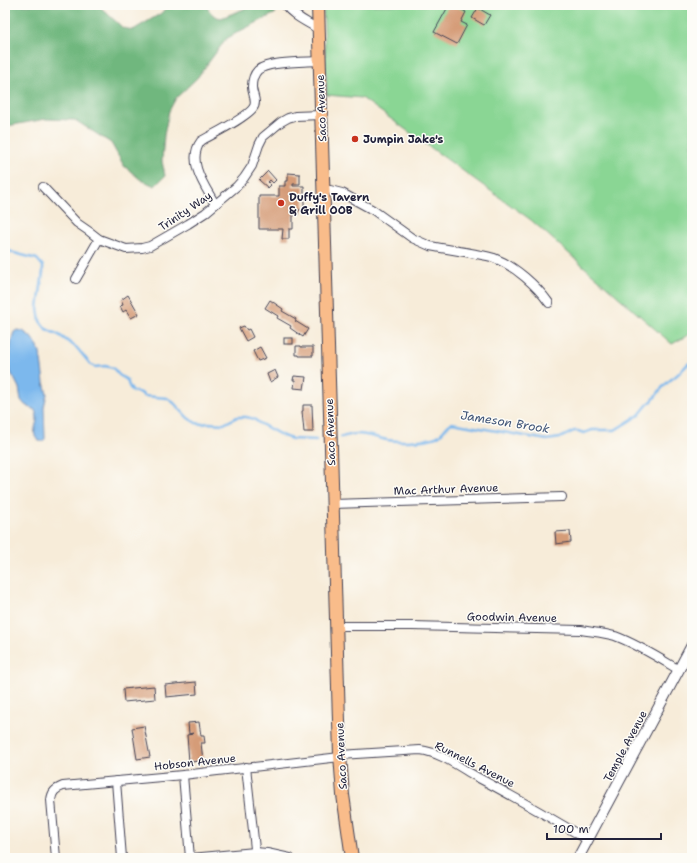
<svg xmlns="http://www.w3.org/2000/svg" width="697" height="863" font-family="'Shantell Sans',sans-serif">
  <style>
    .green { fill: #8ad694; stroke: #567c68 }
    .forest { fill: #6fb77e; stroke: #486c5c }
    .water { fill: #7bb8ed; stroke: #4e6d94 }
    .lines { fill: none; stroke-linecap: round; stroke-linejoin: round }
    .stream { stroke: #7bb8ed; stroke-width: 2.5 }
    .building { fill: #d59c78 }
    .minor-casing { stroke: #424053; stroke-width: 10 }
    .tertiary-casing { stroke: #424053; stroke-width: 12 }
    .primary-casing { stroke: #424053; stroke-width: 14 }
    .minor { stroke: #fff; stroke-width: 8 }
    .tertiary { stroke: #fff; stroke-width: 10 }
    .primary { stroke: #f9bc8a; stroke-width: 12 }
    .poi-dot { fill: #c8321e; stroke: #fdfcf7; stroke-width: 1.5 }
    .labels { text-anchor: middle; stroke-width: 3; stroke-linejoin: round; paint-order: stroke }
    .street-label { font-size: 11px; fill: #22223b; stroke: #fdfcf7 }
    .poi-label { font-size: 11px; font-weight: bold; fill: #22223b; stroke: #fdfcf7; text-anchor: start }
    .water-label { font-size: 12px; font-style: italic; fill: #415679; stroke: #fdfcf7 }
  </style>
  <rect width="100%" height="100%" fill="#fdfcf7"/>
  <filter id="ink" filterUnits="userSpaceOnUse"><feTurbulence type="fractalNoise" baseFrequency=".025" numOctaves="2"/><feDisplacementMap in="SourceGraphic" scale="8" xChannelSelector="R" yChannelSelector="G"/><feConvolveMatrix kernelMatrix="1 2 1 2 8 2 1 2 1" color-interpolation-filters="sRGB"/></filter>
  <filter id="wash" filterUnits="userSpaceOnUse"><feTurbulence type="fractalNoise" baseFrequency=".012" numOctaves="4" result="noise"/><feDisplacementMap in="SourceGraphic" scale="16" xChannelSelector="R" yChannelSelector="G"/><feGaussianBlur stdDeviation="0.9" result="paint"/><feColorMatrix in="noise" values="0 0 0 0 0 0 0 0 0 0 0 0 0 0 0 0 0 1.4 0 .05"/><feComposite in="paint" operator="in"/></filter>
  <g filter="url(#wash)">
    <rect width="100%" height="100%" fill="#f7ecd9"/>
    <polygon class="green" points="323,5 692,5 692,333 672,344 531,220 362,98 327,95"/>
    <path class="forest" d="M 5,5 L 98,5 L 123,28 L 133,30 L 160,14 L 170,5 L 206,5 C 210,12 212,16 221,18 L 254,5 L 269,5 L 276,13 L 240,31 L 226,39 L 197,78 L 176,98 L 169,111 L 164,135 L 162,161 L 165,176 L 155,186 L 141,180 L 124,166 L 111,143 L 75,120 L 46,119 L 7,126 L 5,126 Z"/>
    <path class="water" d="M 17,330 L 23,331 L 31,337 L 38,347 L 40,353 L 44,382 L 47,394 L 44,407 L 45,437 L 45,439 C 43,441 43,442 39,441 C 31,436 36,426 37,420 C 37,416 36,413 35,410 L 25,405 L 21,400 L 19,388 L 14,378 L 12,375 L 8,365 L 12,338 L 14,332 Z"/>
    <g class="lines">
      <g class="stream">
        <polyline points="5,249 14,253 37,259 43,266 43,272 38,308 40,321 46,329 59,335 77,348 91,365 95,367 105,366 113,368 119,375 127,380 129,386 132,391 141,393 144,396 167,398 174,403 188,418 196,423 202,424 208,423 224,424 237,417 246,417 254,419 259,423 283,436 292,439 316,440"/>
        <path d="M 341,437 C 346,436 352,434 357,434 C 366,434 378,438 387,440 C 398,442 426,441 436,437 C 444,434 445,426 452,423 L 547,440 L 560,438 L 574,431 L 578,431 L 584,433 L 592,430 L 615,430 L 639,415 L 648,404 L 652,401 L 662,388 L 669,381 L 677,375 L 688,364 L 692,362"/>
      </g>
    </g>
    <g id="blocks">
      <g class="building">
        <polygon points="449,5 453,5 466,12 461,22 467,25 457,44 434,32"/>
        <polygon points="478,8 490,15 484,25 472,18"/>
        <polygon points="268,171 276,180 273,183 270,180 268,182 271,185 268,188 259,180"/>
        <polygon points="288,173 300,174 300,184 293,184 293,186 304,186 304,210 298,210 298,215 293,215 293,229 289,229 289,239 282,239 283,229 259,229 259,196 279,196 279,186 285,186 285,181 288,181"/>
        <polygon points="128,295 139,314 131,318 126,310 123,312 120,306 123,305 121,300"/>
        <polygon points="270,300 283,309 282,311 296,319 295,321 308,329 303,337 290,328 291,326 277,318 278,316 265,308"/>
        <polygon points="244,326 247,330 249,329 253,337 246,341 239,328"/>
        <rect x="284" y="338" width="9" height="6"/>
        <polygon points="296,346 301,346 301,347 313,347 313,356 299,356 299,355 296,355"/>
        <polygon points="260,347 266,358 258,361 253,351"/>
        <polygon points="275,370 278,377 270,382 267,374"/>
        <polygon points="294,376 306,377 304,389 294,388 295,380 293,380"/>
        <polygon points="303,405 312,405 313,432 304,432 302,411 303,411"/>
        <polygon points="570,531 571,542 556,544 555,532"/>
        <polygon points="196,682 197,694 166,697 165,685"/>
        <polygon points="154,686 155,699 124,702 123,689"/>
        <polygon points="199,722 201,736 204,736 205,743 201,743 203,761 189,762 187,735 193,734 193,733 189,734 188,723"/>
        <polygon points="144,726 150,757 137,759 132,728"/>
      </g>
    </g>
  </g>
  <g filter="url(#ink)">
    <use href="#blocks" fill-opacity="0" stroke="#424053" stroke-width="1"/>
    <g class="lines">
      <g class="minor-casing">
        <g id="minor">
          <path d="M 285,5 C 293,16 307,22 318,29"/>
          <polyline points="43,187 77,223 90,232 99,239 126,249 142,248 150,246 188,224 205,213 237,186 244,178 252,166 259,145 263,137 281,122 288,118 295,116 321,115"/>
          <path d="M 323,190 L 330,190 L 342,193 L 373,210 L 412,238 L 430,246 C 445,249 461,251 476,254 C 482,255 489,256 494,258 C 515,266 537,286 549,303"/>
          <path d="M 215,204 C 205,186 186,161 201,141 C 213,134 246,118 253,108 C 258,102 252,94 252,87 C 252,81 254,74 258,70 C 269,61 305,62 319,61"/>
          <polyline points="76,279 99,239"/>
          <polyline points="332,504 562,497"/>
          <path d="M 336,626 L 412,626 L 581,630 C 593,632 604,633 615,636 C 637,644 659,658 679,670"/>
          <path d="M 340,755 L 420,750 C 439,752 458,766 475,776 C 513,796 551,818 588,840"/>
          <polyline points="246,767 256,858"/>
          <polyline points="183,775 190,858"/>
          <polyline points="116,781 122,858"/>
          <path d="M 56,858 L 51,800 C 52,792 55,789 63,786 L 183,775 L 340,757"/>
          <polyline points="191,858 255,852 267,853 290,858"/>
        </g>
      </g>
      <g class="tertiary-casing">
        <polyline id="tertiary" points="578,858 692,645"/>
      </g>
      <g class="primary-casing">
        <polyline id="primary" points="318,5 340,755 343,795 352,858"/>
      </g>
      <use href="#minor" class="minor"/>
      <use href="#tertiary" class="tertiary"/>
      <use href="#primary" class="primary"/>
    </g>
  </g>
  <g class="poi-dot">
    <circle cx="355" cy="139" r="4"/>
    <circle cx="281" cy="203" r="4"/>
  </g>
  <g class="labels">
    <g class="street-label">
      <text transform="translate(321 108) rotate(-92)" y="4">Saco Avenue</text>
      <text transform="translate(185 211) rotate(-34)" y="4">Trinity Way</text>
      <text transform="translate(330 432) rotate(-92)" y="4">Saco Avenue</text>
      <text transform="translate(446 489) rotate(-2)" y="4">Mac Arthur Avenue</text>
      <text transform="translate(512 617) rotate(1)" y="4">Goodwin Avenue</text>
      <text transform="translate(625 746) rotate(-62)" y="4">Temple Avenue</text>
      <text transform="translate(341 756) rotate(-93)" y="4">Saco Avenue</text>
      <text transform="translate(195 762) rotate(-6)" y="4">Hobson Avenue</text>
      <text transform="translate(475 764) rotate(27)" y="4">Runnells Avenue</text>
    </g>
    <g class="poi-label">
      <text x="363" y="143">Jumpin Jake's</text>
      <text x="289" y="201">Duffy's Tavern<tspan x="289" dy="13">&amp; Grill OOB</tspan></text>
    </g>
    <g class="water-label">
      <text transform="translate(505 422) rotate(9)" y="4">Jameson Brook</text>
    </g>
  </g>
  <rect width="697" height="863" fill="none" stroke="#fdfcf7" stroke-width="20"/>
  <path d="M547 833v6h114v-6" fill="none" stroke="#22223b" stroke-width="2"/>
  <text x="553" y="833" font-size="12" fill="#22223b" stroke="#fdfcf7" stroke-width="3" paint-order="stroke">100 m</text>
</svg>
